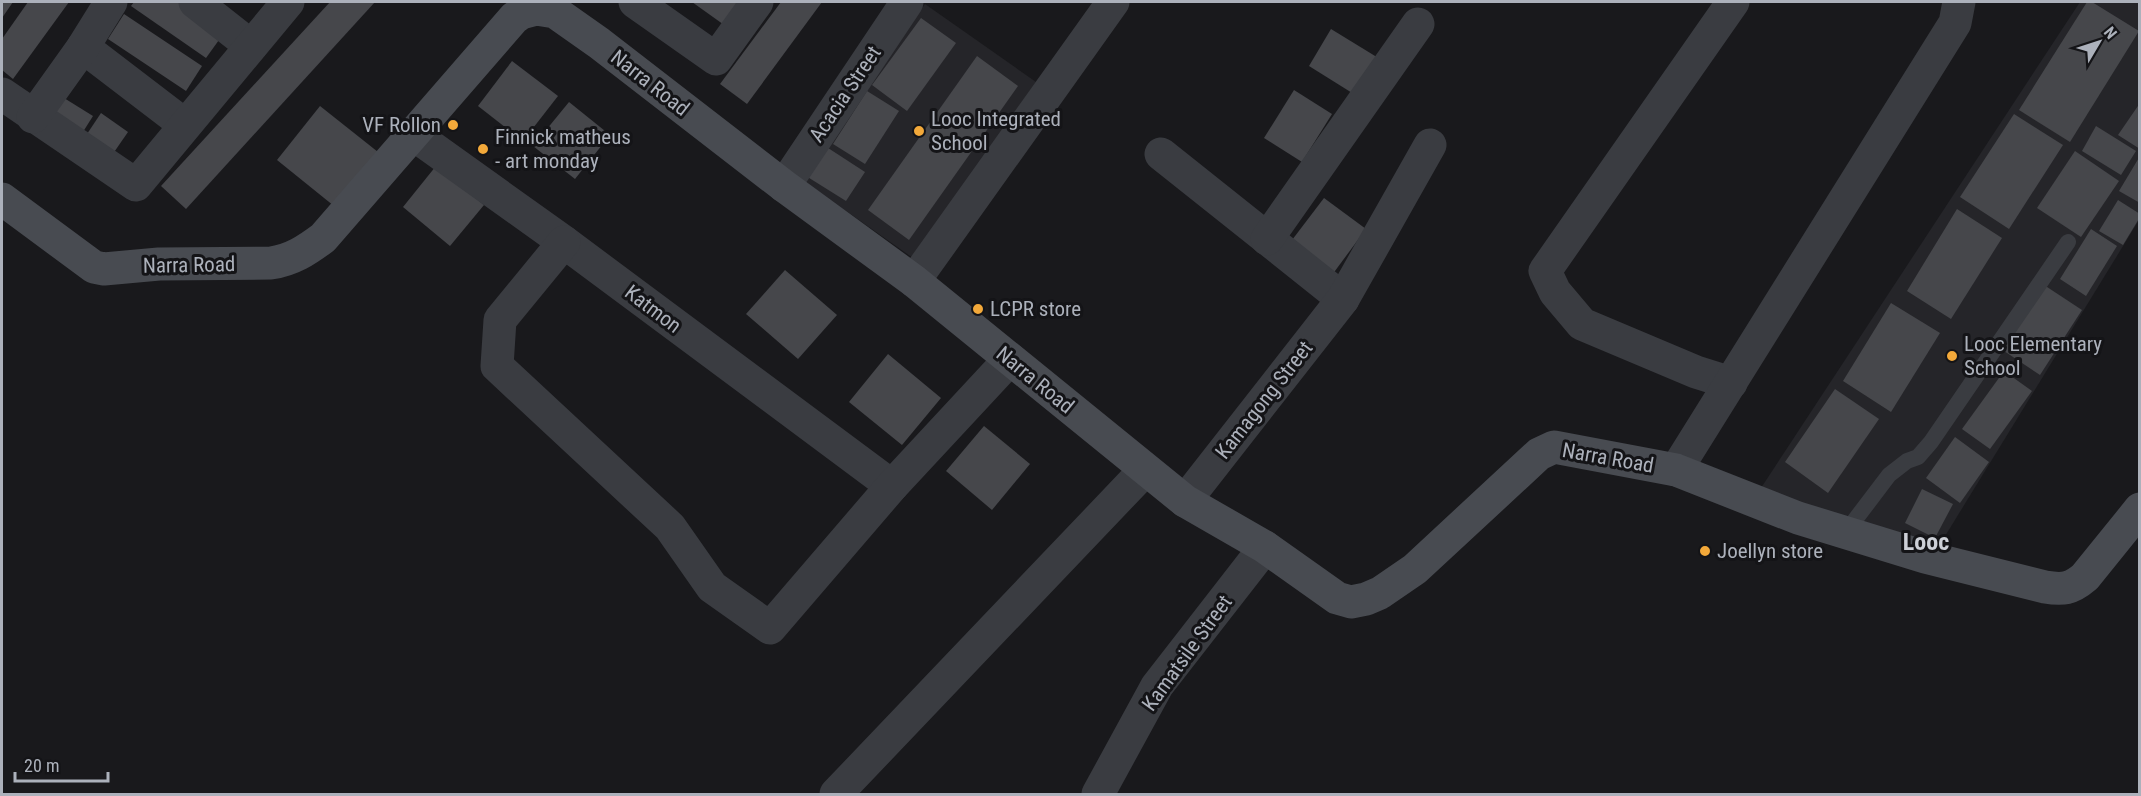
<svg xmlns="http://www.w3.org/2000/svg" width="2141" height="796" font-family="'Roboto Condensed',sans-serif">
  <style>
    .built { fill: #252529 }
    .building { fill: #46474b }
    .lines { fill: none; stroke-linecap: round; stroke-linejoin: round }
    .lane { stroke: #3a3c41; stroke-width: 16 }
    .street { stroke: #3a3c41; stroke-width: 33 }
    .secondary { stroke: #484b51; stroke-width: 33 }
    .poi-dot { fill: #f3a93a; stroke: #141417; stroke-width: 2 }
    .labels { text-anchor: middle; stroke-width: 6; stroke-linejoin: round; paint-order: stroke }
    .street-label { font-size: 21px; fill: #acb1bb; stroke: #141417 }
    .poi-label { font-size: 21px; fill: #acb1bb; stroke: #141417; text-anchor: start }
    .quarter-label { font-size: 24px; font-weight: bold; fill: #cdd0d7; stroke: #141417 }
  </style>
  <rect width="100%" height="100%" fill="#19191c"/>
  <g class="built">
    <polygon points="2080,2 2139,2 2139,220 1939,546 1759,491"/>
    <polygon points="925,4 1036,82 913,258 802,180"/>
  </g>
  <g class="building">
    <polygon points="2,2 13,2 2,18"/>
    <polygon points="28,2 69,2 13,79 2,70 2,39"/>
    <polygon points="134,2 178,2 224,33 206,58 131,6"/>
    <polygon points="330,2 375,2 186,209 161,186"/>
    <polygon points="692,2 745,2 727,27"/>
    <polygon points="781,2 822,2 747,104 720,84"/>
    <polygon points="2087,2 2092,2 2139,31 2070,142 2019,110"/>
    <polygon points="124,14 202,66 186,91 108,39"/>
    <polygon points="921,18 956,43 907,111 872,85"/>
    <polygon points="1331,29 1380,59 1357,96 1309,66"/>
    <polygon points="977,56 1018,86 909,240 868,210"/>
    <polygon points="512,61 558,96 523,141 478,106"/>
    <polygon points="1294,90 1332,114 1302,162 1264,138"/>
    <polygon points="867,91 899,111 865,164 833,144"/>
    <polygon points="64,98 93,116 81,135 52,116"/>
    <polygon points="569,102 610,135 575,179 533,146"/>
    <polygon points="2140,103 2140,149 2118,135"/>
    <polygon points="320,106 378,152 334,206 277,160"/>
    <polygon points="101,113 128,132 110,158 83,140"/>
    <polygon points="2014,114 2063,145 2009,229 1960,197"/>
    <polygon points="2096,126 2136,151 2121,175 2082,151"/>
    <polygon points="825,146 865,172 846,201 806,176"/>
    <polygon points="2075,151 2119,181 2081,237 2037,208"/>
    <polygon points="2140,156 2140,203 2119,191"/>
    <polygon points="436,166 484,205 450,246 403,207"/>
    <polygon points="1324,198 1366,229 1332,275 1289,244"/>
    <polygon points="2118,200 2140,214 2140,217 2123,245 2099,231"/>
    <polygon points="1957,209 2002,238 1951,319 1907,291"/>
    <polygon points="2091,229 2117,246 2086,296 2060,279"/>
    <polygon points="785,270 837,315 798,359 746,314"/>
    <polygon points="2044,285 2082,310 2040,375 2001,349"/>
    <polygon points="1891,303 1940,333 1891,412 1843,381"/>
    <polygon points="888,354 941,398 902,445 849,402"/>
    <polygon points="2004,371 2032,391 1990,449 1962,429"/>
    <polygon points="1835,389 1879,419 1828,493 1785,462"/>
    <polygon points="984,426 1030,464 992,510 946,471"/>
    <polygon points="1955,437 1989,462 1960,503 1926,478"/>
    <polygon points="1922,489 1953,504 1935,538 1905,523"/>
  </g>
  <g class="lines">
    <polyline class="lane" points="1845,533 1889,475 1907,461 1918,457 1931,442 2068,242"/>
    <g class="street">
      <polyline points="195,2 251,46"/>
      <polyline points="635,2 716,59 757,2"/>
      <polyline points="83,47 185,125"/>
      <polyline points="2,94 136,185 288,2"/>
      <polyline points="33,117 83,47 111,2"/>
      <polyline points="413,134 564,242 892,486"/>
      <polyline points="1161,154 1343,299"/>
      <polyline points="784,186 907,2"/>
      <polyline points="1267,239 1418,24"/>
      <polyline points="564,242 500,320 497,366 670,527 712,587 770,628 892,486 1010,359"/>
      <polyline points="914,281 1113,2"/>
      <polyline points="1731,383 1696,372 1582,324 1555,292 1545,271 1733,2"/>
      <polyline points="1676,470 1955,23 1959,2"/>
      <polyline points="1185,501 1343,299 1430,145"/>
      <polyline points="836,794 1145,470"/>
      <polyline points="1098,794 1157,686 1265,547"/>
    </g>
    <path class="secondary" d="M 2,199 L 94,267 L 104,269 L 159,264 L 271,263 C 292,260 307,250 323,238 L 514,18 L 521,13 L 536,9 L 555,12 L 599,43 L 784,186 L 914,281 L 1185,501 L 1265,547 L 1337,598 L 1351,602 L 1366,599 L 1380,593 L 1415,569 L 1539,454 L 1554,447 L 1676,470 L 1798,518 L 1925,557 L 2045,587 C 2063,590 2071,589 2085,577 L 2140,509"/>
  </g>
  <g class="poi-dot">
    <circle cx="453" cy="125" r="6"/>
    <circle cx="919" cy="131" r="6"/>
    <circle cx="483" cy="149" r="6"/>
    <circle cx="978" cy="309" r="6"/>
    <circle cx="1952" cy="356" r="6"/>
    <circle cx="1705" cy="551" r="6"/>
  </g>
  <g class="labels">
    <g class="street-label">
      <text transform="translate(650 83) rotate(38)" y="7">Narra Road</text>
      <text transform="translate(845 94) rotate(-56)" y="7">Acacia Street</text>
      <text transform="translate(189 265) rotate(-1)" y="7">Narra Road</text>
      <text transform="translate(653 309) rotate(37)" y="7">Katmon</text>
      <text transform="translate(1035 380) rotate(39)" y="7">Narra Road</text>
      <text transform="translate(1264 400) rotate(-52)" y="7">Kamagong Street</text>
      <text transform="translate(1608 458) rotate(10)" y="7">Narra Road</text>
      <text transform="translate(1187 653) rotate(-54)" y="7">Kamatsile Street</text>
    </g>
    <g class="poi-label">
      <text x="931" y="126">Looc Integrated<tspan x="931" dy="24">School</tspan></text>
      <text x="441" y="132" text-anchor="end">VF Rollon</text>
      <text x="495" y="144">Finnick matheus<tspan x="495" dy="24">- art monday</tspan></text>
      <text x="990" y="316">LCPR store</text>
      <text x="1964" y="351">Looc Elementary<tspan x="1964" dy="24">School</tspan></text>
      <text x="1717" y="558">Joellyn store</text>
    </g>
    <g class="quarter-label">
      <text x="1926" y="550">Looc</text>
    </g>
  </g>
  <rect width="2141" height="796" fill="none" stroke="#acb1bb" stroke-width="6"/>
  <g transform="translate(2099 42) rotate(51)" stroke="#141417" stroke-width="4.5" paint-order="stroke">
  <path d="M0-4.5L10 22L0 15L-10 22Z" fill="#acb1bb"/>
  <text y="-9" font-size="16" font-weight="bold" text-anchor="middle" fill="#acb1bb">N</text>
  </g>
  <path d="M15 772v9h93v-9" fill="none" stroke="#acb1bb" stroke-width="3"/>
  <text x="24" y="772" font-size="18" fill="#acb1bb" stroke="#141417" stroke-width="4.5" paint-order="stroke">20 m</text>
</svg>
